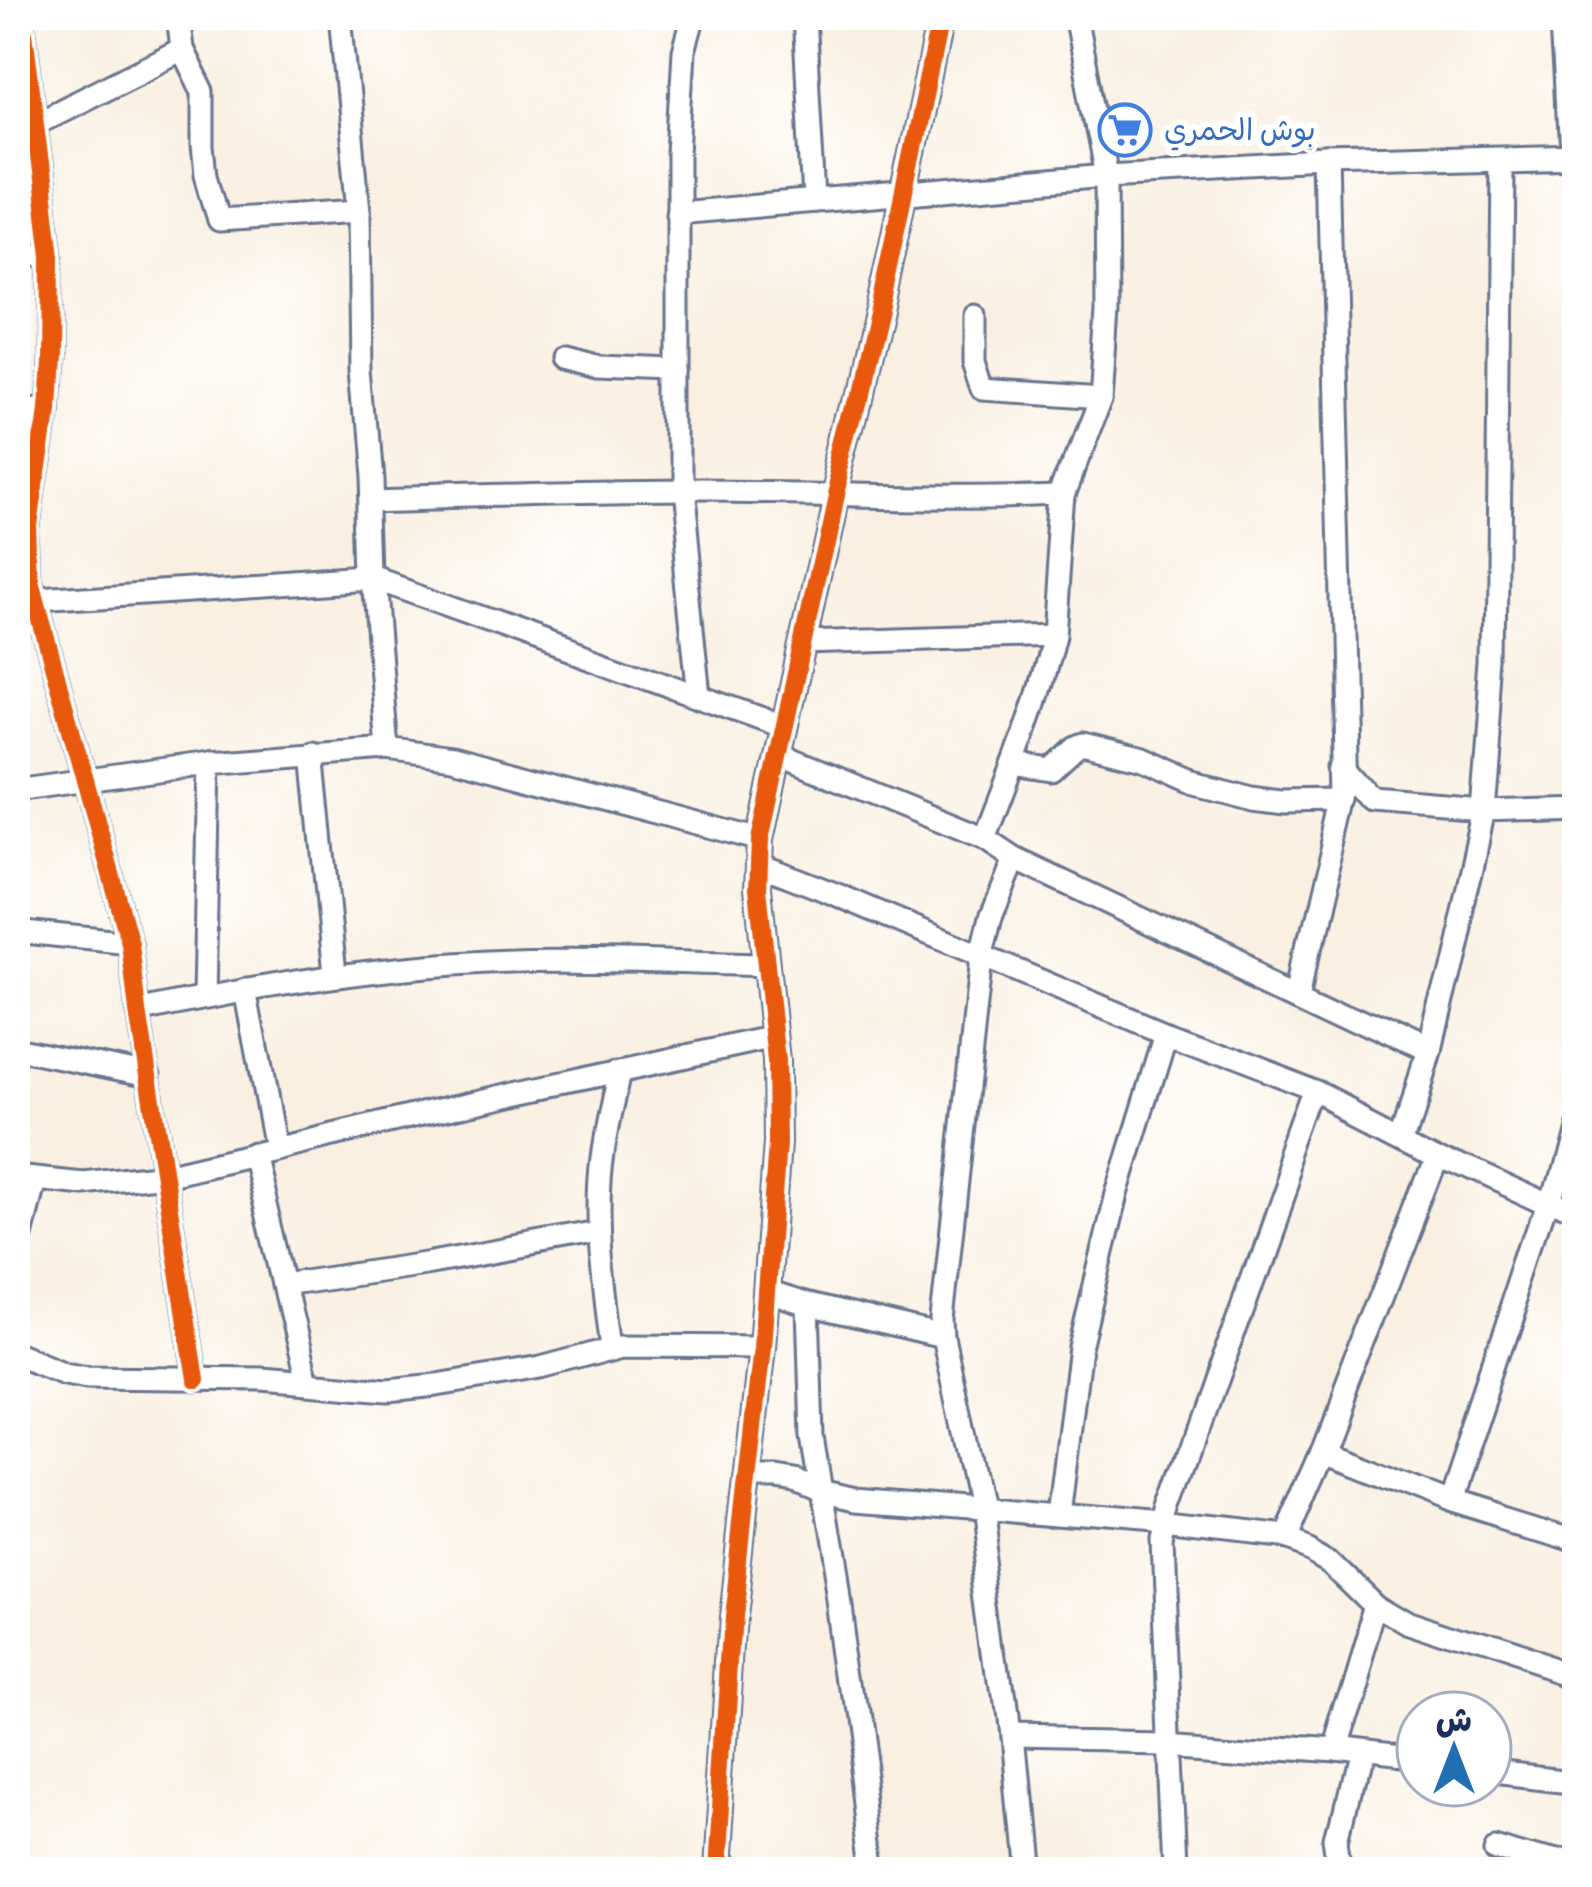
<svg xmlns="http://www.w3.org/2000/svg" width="1592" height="1887" font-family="Pangolin,'Playpen Sans Arabic',sans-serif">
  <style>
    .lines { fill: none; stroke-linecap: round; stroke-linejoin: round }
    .minor-casing { stroke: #69738c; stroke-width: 27 }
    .tertiary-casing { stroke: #69738c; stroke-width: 30 }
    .minor { stroke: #fff; stroke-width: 21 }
    .tertiary { stroke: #fff; stroke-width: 24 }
    .cycleway-casing { stroke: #fff; stroke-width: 26 }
    .cycleway { stroke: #e8590c; stroke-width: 18 }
    .labels { text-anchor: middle; stroke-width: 12; stroke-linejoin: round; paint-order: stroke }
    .shop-label { font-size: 30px; fill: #366cbe; stroke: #fff; text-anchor: start }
  </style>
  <rect width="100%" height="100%" fill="#fff"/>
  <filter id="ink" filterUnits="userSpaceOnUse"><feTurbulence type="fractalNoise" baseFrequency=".00833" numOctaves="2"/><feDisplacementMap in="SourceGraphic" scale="24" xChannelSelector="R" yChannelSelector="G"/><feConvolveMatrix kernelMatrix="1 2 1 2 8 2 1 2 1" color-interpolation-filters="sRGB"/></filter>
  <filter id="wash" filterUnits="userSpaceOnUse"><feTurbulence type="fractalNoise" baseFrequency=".004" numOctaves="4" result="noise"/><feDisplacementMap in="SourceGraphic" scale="48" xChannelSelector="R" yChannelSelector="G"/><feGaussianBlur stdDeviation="2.7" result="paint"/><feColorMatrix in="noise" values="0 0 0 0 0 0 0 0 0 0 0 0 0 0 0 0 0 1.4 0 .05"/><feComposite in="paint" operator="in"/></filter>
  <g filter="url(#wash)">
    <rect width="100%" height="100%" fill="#f9f0e2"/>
  </g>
  <g filter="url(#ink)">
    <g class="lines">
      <g class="minor-casing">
        <g id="minor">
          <polyline points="22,15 51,256 50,361 47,410 30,530 32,588 130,943 138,1012 196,1379"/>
          <polyline points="178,15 182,49 203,92 203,147 206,175 219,220 359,211"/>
          <polyline points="340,15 359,211 361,371 370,476 373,579 387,749"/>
          <polyline points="694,15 684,51 678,153 678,492 699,696"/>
          <polyline points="804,15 814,201"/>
          <polyline points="1564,15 1571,157"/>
          <polyline points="15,128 36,122 182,49"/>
          <polyline points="677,213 1106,176 1329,164 1577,157"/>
          <polyline points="15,254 51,256"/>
          <polyline points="975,316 975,361 984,388 1101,396"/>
          <polyline points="560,358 599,367 678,370"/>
          <polyline points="15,411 47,410"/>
          <path d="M 372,499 C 473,496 575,493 676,492 C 806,491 935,499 1064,493"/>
          <polyline points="38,601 373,579 785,727"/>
          <polyline points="803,643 1054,635"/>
          <polyline points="313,753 335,974"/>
          <polyline points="779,755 985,839 1015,859 1428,1054"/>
          <polyline points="1014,764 1051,770 1076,747 1083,744 1144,759 1196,782 1254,797 1286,801 1344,800"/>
          <polyline points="1343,766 1375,802 1484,811 1577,808"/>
          <polyline points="15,790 209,763 387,749 452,758 760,840"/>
          <path d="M 985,839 C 1011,772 1038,705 1054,635 L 1064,493 L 1101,396 L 1107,313 L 1106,176 L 1075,15"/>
          <polyline points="1015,859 991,917 981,958 942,1320 943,1337 979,1508 1009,1737 1022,1872"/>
          <polyline points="758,864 840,896 1166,1034 1318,1092 1438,1154 1577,1218"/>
          <polyline points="15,931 130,943"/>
          <polyline points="245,990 275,1148"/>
          <polyline points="1299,991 1345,794 1329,164"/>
          <polyline points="204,998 209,763"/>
          <path d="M 138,1012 C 243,989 348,971 455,964 C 559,956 663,963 767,965"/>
          <polyline points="15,1048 149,1075"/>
          <polyline points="1401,1134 1428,1054 1484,811 1495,665 1500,161"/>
          <polyline points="253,1153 307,1382"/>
          <polyline points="15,1177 84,1184 165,1175 430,1112 774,1037"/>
          <polyline points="15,1260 35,1180"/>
          <polyline points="284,1285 425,1264 598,1233"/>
          <polyline points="767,1292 808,1305 943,1337"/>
          <polyline points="808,1305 812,1437 839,1600 875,1872"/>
          <path d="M 612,1347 C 605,1292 596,1236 600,1180 C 602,1144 612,1106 619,1070"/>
          <polyline points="15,1353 64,1373 87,1377 262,1379 388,1390 437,1385 541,1368 623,1346 762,1347"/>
          <polyline points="1323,1452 1449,1502 1577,1542"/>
          <polyline points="746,1478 777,1478 795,1481 819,1491 856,1499 1166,1525 1285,1539 1310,1548 1331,1560 1375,1603 1407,1622 1577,1678"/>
          <polyline points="1449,1502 1548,1206 1577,1095"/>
          <polyline points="1059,1515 1080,1347 1117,1194 1166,1034"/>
          <polyline points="1285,1539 1323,1452 1438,1154"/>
          <polyline points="1009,1737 1168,1740 1330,1752 1418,1763"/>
          <polyline points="1330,1752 1375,1603"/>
          <polyline points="1490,1772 1577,1783"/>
          <polyline points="1499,1845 1577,1868"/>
          <polyline points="1176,1872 1162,1542 1172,1504 1318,1092"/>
          <polyline points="1341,1872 1337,1842 1358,1756"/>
        </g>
      </g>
      <g class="tertiary-casing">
        <polyline id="tertiary" points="716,1872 732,1615 762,1347 777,1143 776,1061 758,888 760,840 835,494 879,310 941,15"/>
      </g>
      <use href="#minor" class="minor"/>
      <use href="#tertiary" class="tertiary"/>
      <g class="cycleway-casing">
        <g id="cycleway">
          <polyline points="22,15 51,256 50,361 47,410 30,530 32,588 130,943 138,1012 196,1379"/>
          <polyline points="716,1872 732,1615 762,1347 777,1143 776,1061 758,888 760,840 835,494 879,310 941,15"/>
        </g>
      </g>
      <use href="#cycleway" class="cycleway"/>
    </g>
  </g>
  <defs>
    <g id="supermarket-ring" transform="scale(2.7)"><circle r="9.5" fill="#fff" stroke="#3f7fe0" stroke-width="1.5"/><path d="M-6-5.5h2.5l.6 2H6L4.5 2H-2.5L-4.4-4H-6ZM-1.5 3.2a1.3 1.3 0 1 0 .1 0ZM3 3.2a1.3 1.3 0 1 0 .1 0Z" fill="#3f7fe0"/></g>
  </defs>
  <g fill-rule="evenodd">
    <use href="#supermarket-ring" x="1125" y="130"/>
  </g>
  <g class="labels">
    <g class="shop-label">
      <text x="1164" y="140">بوش الحمري</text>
    </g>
  </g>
  <rect width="1592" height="1887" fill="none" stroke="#fff" stroke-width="60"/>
  <g transform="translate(1454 1749)"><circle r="57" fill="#ffffff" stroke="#a4acbf" stroke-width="3"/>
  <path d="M0-9L21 45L0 30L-21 45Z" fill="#1f6fb2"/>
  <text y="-18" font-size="33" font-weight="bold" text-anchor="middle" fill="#1b2f5e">ش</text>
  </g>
</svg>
